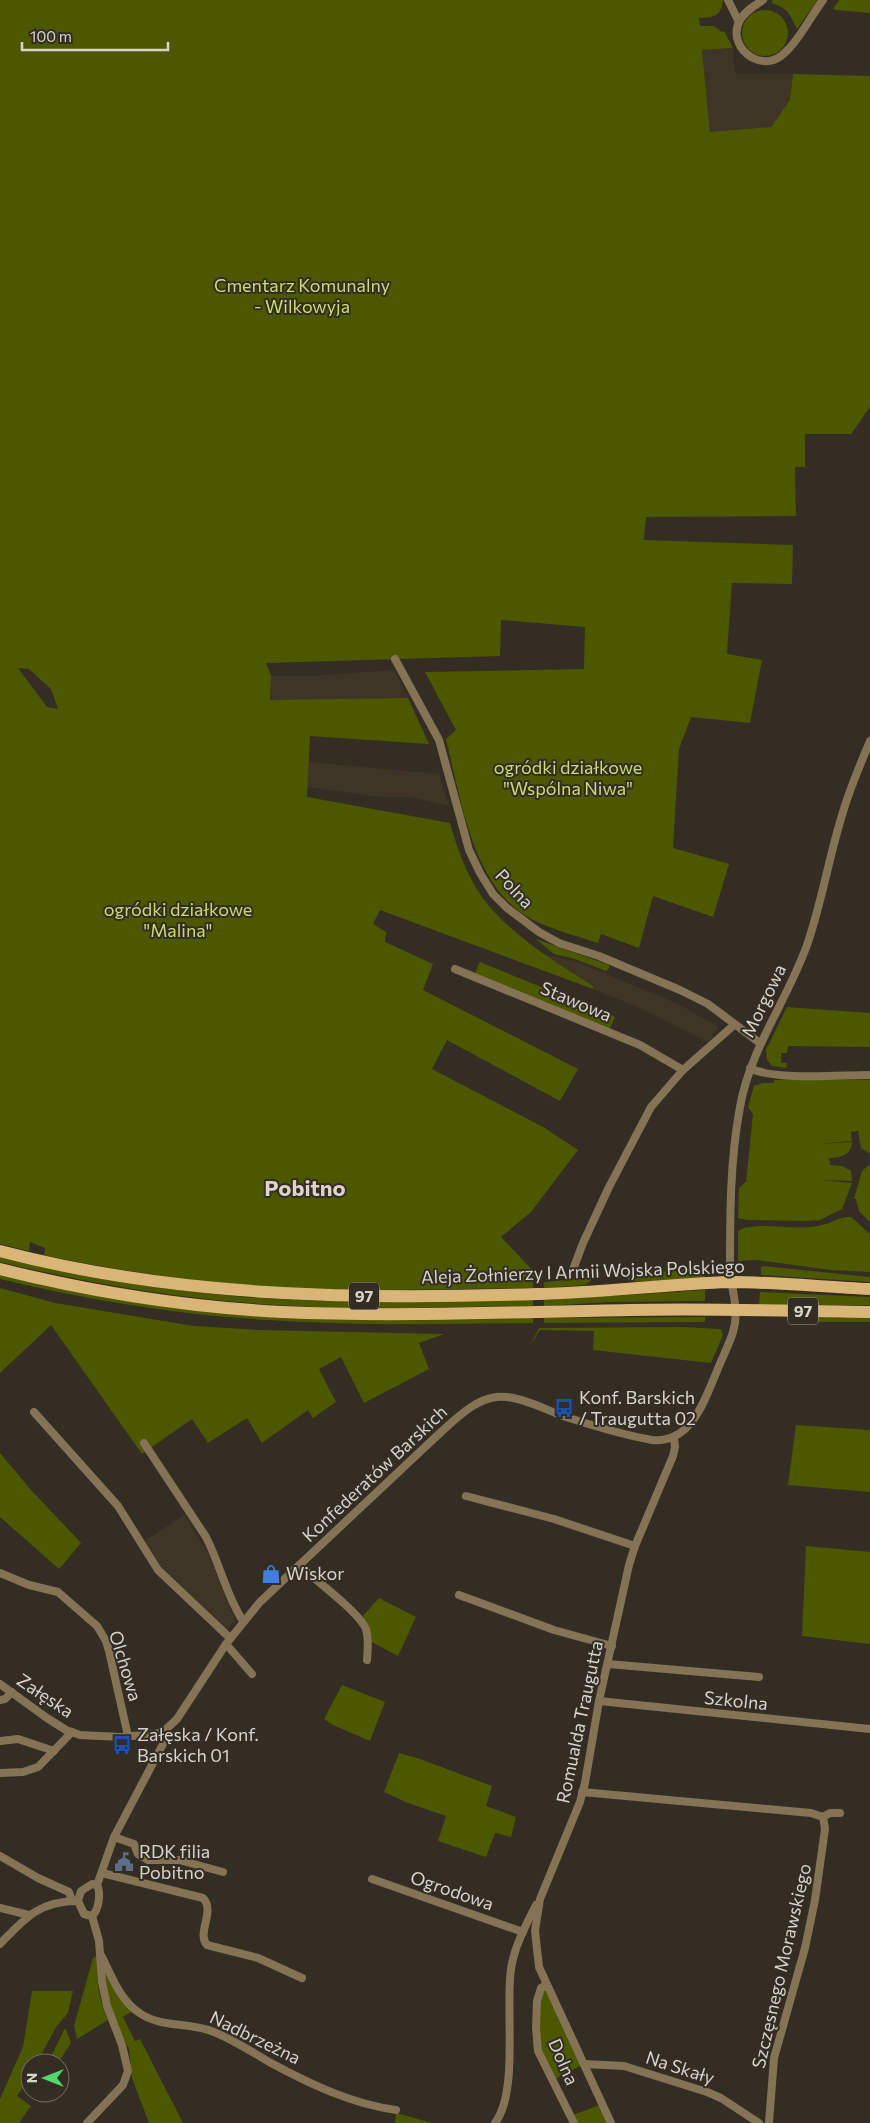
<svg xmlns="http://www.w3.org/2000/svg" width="870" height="2123" font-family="Commissioner,sans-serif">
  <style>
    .built { fill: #3f3526 }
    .green { fill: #4c5800; fill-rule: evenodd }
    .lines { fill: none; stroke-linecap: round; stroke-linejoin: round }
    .street { stroke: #847355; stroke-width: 8 }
    .primary { stroke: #d9b677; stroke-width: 12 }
    .labels { text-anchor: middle; stroke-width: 4; stroke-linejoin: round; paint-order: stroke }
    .shield { fill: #342d24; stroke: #a6a19a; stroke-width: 1 }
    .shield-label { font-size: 16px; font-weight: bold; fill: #d7d3cd }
    .park-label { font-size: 18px; fill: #c8dd70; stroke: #342d24 }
    .street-label { font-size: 18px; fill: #d7d3cd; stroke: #342d24 }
    .poi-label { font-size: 18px; fill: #d7d3cd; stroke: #342d24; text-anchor: start }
    .district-label { font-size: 22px; font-weight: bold; fill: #ddd5c9; stroke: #342d24 }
  </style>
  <rect width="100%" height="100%" fill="#342d24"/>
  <g class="built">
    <polygon points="733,48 735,74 793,74 790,100 771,127 710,132 702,50"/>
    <polygon points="394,670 408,698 270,701 271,676 308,676"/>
    <polygon points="309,762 439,774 449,806 409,797 382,797 307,787"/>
    <polygon points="545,955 575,961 678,1004 719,1027 708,1042 642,1009 593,989 593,986"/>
    <polygon points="184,1515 208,1553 235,1620 227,1630 161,1568 145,1541"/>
  </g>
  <g class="green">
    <path d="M 0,0 L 723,0 C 721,17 714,17 699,18 L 700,26 L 714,26 L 722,32 L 724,31 L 733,48 L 702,50 L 710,132 L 771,127 L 790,100 L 793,74 L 870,76 L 870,407 L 851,434 L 805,434 L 805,467 L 795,467 L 796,516 L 646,517 L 644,540 L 793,545 L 792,584 L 732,583 L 727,654 L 762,660 L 750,723 L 691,717 L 679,749 L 673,848 L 729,864 L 713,917 L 653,896 L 639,948 L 601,934 L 598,943 C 577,936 553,930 533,920 C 472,889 461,798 446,739 L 456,730 L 425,672 L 584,669 L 585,627 L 501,620 L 500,656 L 266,663 L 271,676 L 270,700 L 408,698 L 429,744 L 310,736 L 307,797 L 450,823 C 457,848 467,876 482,897 C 510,935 554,961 593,986 L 593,989 L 380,910 L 373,924 L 386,932 L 385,942 L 433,964 L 423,990 L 578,1069 L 560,1101 L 447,1040 L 432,1069 L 543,1127 L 578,1150 L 531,1212 L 501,1237 L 539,1277 L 533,1279 L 533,1288 C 436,1289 338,1293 242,1285 C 175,1279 109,1269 44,1255 L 45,1248 L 30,1242 L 29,1251 L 0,1244 ZM 18,668 L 29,669 L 51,689 L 58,709 L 47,707 Z"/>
    <path d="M 773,0 L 818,0 L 797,29 C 789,14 790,9 771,3 Z"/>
    <polygon points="839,0 870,0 870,13 836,10 833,9"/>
    <circle cx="765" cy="33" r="23"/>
    <polygon points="536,939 609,965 609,968 606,971 575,959 554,954"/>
    <polygon points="480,962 615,1017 609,1030 474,975"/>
    <polygon points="787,1007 870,1013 870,1047 788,1046 787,1053 781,1053 781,1063 787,1063 786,1068 772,1066 767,1060 766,1050"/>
    <path d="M 774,1080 L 870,1080 L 870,1154 L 861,1148 L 858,1131 L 851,1132 L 852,1141 L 819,1144 L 852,1142 C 852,1155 840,1158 829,1158 L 830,1165 L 842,1166 L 851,1171 L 852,1181 L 819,1180 L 852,1183 L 842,1209 L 820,1220 L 808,1221 L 748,1220 L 738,1218 L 739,1188 L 746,1182 L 753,1114 L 748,1107 L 754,1086 L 763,1083 L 774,1083 Z"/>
    <polygon points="870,1164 870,1222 859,1211 856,1199 854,1199 862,1171"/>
    <path d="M 851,1217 L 870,1234 L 870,1272 L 831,1270 L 757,1260 L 738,1261 L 738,1231 L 744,1228 C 769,1222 796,1232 822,1225 C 832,1223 840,1216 851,1217 Z"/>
    <path d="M 0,1257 C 74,1272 148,1288 223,1295 C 326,1305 430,1301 533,1300 L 533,1306 C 447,1307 361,1311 276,1305 C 182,1299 91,1284 0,1262 Z"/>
    <polygon points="764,1266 870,1277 870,1282 761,1275 761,1267"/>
    <polygon points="705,1268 705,1278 632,1282 627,1279 626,1275"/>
    <path d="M 0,1274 L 51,1287 L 410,1319 L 533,1318 L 533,1323 C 445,1324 356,1326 268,1320 C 178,1315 88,1300 0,1279 Z"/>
    <polygon points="591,1278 591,1281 585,1285 544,1288 544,1282"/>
    <polygon points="0,1288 55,1303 194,1326 259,1330 444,1334 419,1343 429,1369 364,1403 341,1357 319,1369 336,1402 313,1418 308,1410 262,1443 247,1418 208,1443 192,1419 142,1454 51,1325 0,1373"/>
    <polygon points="705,1290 705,1301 609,1302 544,1306 544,1300"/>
    <polygon points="760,1292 870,1297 870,1305 759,1305"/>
    <polygon points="705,1317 705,1322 544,1323 544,1318"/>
    <polygon points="787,1317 870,1318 870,1322 789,1322"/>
    <polygon points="682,1327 721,1329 723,1335 711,1363 593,1350 594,1331 540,1330 531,1344 539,1328"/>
    <polygon points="796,1425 870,1430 870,1492 788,1485"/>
    <polygon points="0,1453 31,1490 81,1543 59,1569 0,1517"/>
    <polygon points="806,1546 870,1552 870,1644 802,1636"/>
    <polygon points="379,1598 416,1617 398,1656 370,1641 363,1616"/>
    <polygon points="342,1685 385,1702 370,1741 333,1725 324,1719"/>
    <polygon points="399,1753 420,1759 492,1786 486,1806 516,1817 511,1837 495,1833 486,1857 438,1841 446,1816 408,1803 384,1792"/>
    <path d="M 98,1955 C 96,1982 98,1995 108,2020 L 77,2039 L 74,2026 L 93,1958 Z"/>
    <polygon points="103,1962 133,2011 123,2017 135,2041 140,2039 183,2123 149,2123 132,2078 129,2049 110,2012"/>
    <polygon points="546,1988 582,2065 555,2079 542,2055 538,2016 543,1989"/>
    <polygon points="32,1991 73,1991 68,2013 56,2027 37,2063 30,2063 30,2077 17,2096 31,2106 19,2123 0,2123 0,2099 23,2047"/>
    <polygon points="66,2029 71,2043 58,2063 48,2063 64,2030"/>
    <polygon points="600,2105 608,2123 576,2123 573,2115"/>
    <polygon points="396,2113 432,2123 395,2123"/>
  </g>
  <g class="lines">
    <g class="street">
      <polyline points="728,0 739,22"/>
      <path d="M 763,0 C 754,6 745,11 740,20 C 726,45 758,73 781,56 C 797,44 811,16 823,0"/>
      <polyline points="395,659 439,740 469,850 480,873 493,894 507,908 539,932 559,943 599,956 680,990 708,1004 760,1043"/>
      <polyline points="455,969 640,1045 683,1070"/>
      <path d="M 750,1068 C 775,1081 840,1075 870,1075"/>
      <polyline points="574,1267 583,1243 609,1187 651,1107 683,1070 734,1025"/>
      <polyline points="34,1412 118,1506 158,1570 230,1638"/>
      <path d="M 144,1443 L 206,1537 C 220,1564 226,1595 243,1621"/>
      <polyline points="466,1496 554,1519 635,1546"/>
      <path d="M 299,1565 C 314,1579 359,1612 366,1629 C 369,1639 368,1650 367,1660"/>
      <polyline points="0,1573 29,1585 58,1592 97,1626 106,1641 109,1651 128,1736"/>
      <polyline points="459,1595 554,1630 612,1646"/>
      <polyline points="226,1644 252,1674"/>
      <polyline points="608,1664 759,1677"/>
      <path d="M 0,1684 L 47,1718 L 66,1730 L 80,1735 L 121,1737 L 155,1734 L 163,1732 L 177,1719 L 226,1644 L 260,1602 L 441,1432 C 457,1418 474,1400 496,1397 C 516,1394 546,1410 566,1417 C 594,1426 623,1435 652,1440 C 692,1443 704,1401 717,1371 C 722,1358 729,1345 733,1332 C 740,1310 731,1290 730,1268 C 730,1214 730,1160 740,1107 C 750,1049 787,1001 807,945 C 822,902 829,856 843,812 C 850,788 860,765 870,741"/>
      <polyline points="0,1700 5,1699 12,1692"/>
      <polyline points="599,1701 870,1729"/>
      <polyline points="0,1741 18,1739 54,1751"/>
      <polyline points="0,1773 23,1772 38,1767 72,1732"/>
      <polyline points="582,1792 811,1813 823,1817 825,1829 815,1900 805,1948 774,2058 769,2123"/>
      <polyline points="823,1817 830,1813 840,1813"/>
      <polyline points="114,1837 134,1844 138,1854 148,1860 179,1860 223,1872"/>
      <polyline points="0,1856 38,1878 69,1892 72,1901"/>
      <path d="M 102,1873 L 203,1898 C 216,1911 196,1933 207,1945 L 258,1958 L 302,1978"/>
      <polyline points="372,1879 523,1932"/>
      <path d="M 92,1884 L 97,1885 C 101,1892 99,1910 92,1916 L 84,1914 L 78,1901 L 81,1891 Z"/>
      <polyline points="97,1885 114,1837 163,1744 165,1739 163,1732"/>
      <polyline points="0,1908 29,1915"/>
      <path d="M 0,1944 C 25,1918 39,1901 78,1901"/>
      <path d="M 101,1955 C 112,1976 119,2000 141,2014 C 163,2028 191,2022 214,2032 C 234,2040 252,2052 271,2063 C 310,2084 352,2104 396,2110"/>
      <polyline points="546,1985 541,1988 537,2001 536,2028 538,2051 574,2123"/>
      <polyline points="584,2064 624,2066 707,2092 721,2098 759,2123"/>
      <polyline points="87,2123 123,2085 128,2071 122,2045 107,2006 102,1982 99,1941 92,1916"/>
      <path d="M 495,2123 C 519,2091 505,2010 511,1969 C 514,1947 526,1925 536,1905"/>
      <polyline points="611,2123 539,1967 535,1931 540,1899 580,1802 585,1783 599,1701 629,1565 635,1546 673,1456 675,1447 674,1437"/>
    </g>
    <g class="primary">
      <path d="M 0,1251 C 175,1297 357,1300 537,1294 C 601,1293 665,1284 730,1282 C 776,1282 823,1287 870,1289"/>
      <path d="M 0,1269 C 92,1292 187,1307 282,1312 C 397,1317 513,1312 629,1310 C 709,1308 789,1311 870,1312"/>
    </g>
  </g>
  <defs>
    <g id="bus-bare" transform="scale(1.5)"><path d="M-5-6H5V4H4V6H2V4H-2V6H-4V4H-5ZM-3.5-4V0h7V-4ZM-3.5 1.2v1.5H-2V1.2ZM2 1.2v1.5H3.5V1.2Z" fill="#1a4fb4" stroke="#342d24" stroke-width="2.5" paint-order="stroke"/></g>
    <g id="shop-bare" transform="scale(1.5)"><path d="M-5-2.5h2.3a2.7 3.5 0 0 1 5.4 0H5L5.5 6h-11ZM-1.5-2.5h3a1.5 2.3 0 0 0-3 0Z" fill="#3f7fe0" stroke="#342d24" stroke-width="2.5" paint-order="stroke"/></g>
    <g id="civic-bare" transform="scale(1.5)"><path d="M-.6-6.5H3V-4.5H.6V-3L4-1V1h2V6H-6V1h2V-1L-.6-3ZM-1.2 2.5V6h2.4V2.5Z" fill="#5c6f8a" stroke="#342d24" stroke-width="2.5" paint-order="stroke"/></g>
  </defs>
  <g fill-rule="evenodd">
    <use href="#bus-bare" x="564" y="1408"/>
    <use href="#shop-bare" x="271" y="1574"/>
    <use href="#bus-bare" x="122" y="1745"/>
    <use href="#civic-bare" x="124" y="1862"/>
  </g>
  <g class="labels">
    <g class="shield">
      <rect x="349" y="1282.5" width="30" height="27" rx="4"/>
      <rect x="788" y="1297.5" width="30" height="27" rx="4"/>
    </g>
    <g class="shield-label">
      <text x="364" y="1302">97</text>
      <text x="803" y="1317">97</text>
    </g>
    <g class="park-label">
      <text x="302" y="292">Cmentarz Komunalny<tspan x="302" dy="21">- Wilkowyja</tspan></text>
      <text x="568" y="774">ogródki działkowe<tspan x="568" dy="21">"Wspólna Niwa"</tspan></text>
      <text x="178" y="916">ogródki działkowe<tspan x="178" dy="21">"Malina"</tspan></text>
    </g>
    <g class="street-label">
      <text transform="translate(514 889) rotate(47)" y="6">Polna</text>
      <text transform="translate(764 1001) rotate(-64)" y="6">Morgowa</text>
      <text transform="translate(576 1002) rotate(23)" y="6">Stawowa</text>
      <text transform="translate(583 1272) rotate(-2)" y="6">Aleja Żołnierzy I Armii Wojska Polskiego</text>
      <text transform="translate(375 1474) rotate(-43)" y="6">Konfederatów Barskich</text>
      <text transform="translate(125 1666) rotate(73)" y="6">Olchowa</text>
      <text transform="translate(45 1696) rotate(34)" y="6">Załęska</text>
      <text transform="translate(736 1701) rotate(6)" y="6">Szkolna</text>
      <text transform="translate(580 1722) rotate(-78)" y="6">Romualda Traugutta</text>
      <text transform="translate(452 1891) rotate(19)" y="6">Ogrodowa</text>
      <text transform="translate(782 1966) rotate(-77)" y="6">Szczęsnego Morawskiego</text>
      <text transform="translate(255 2038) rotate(26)" y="6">Nadbrzeżna</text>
      <text transform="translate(563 2062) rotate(66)" y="6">Dolna</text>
      <text transform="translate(680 2068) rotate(18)" y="6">Na Skały</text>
    </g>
    <g class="poi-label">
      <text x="579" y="1404">Konf. Barskich<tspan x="579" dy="21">/ Traugutta 02</tspan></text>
      <text x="286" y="1580">Wiskor</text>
      <text x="137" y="1741">Załęska / Konf.<tspan x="137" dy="21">Barskich 01</tspan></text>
      <text x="139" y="1858">RDK filia<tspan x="139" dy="21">Pobitno</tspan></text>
    </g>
    <g class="district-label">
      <text x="305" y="1196">Pobitno</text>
    </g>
  </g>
  <g transform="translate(45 2078) rotate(270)"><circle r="24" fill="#342d24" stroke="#756f68"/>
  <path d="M0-4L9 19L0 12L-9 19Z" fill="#56d671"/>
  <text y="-8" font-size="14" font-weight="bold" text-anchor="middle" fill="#d7d3cd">N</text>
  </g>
  <path d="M22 42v8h146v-8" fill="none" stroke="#d7d3cd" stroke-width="2.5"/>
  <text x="30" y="42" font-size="15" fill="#d7d3cd" stroke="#342d24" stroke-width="4" paint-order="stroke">100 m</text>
</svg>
